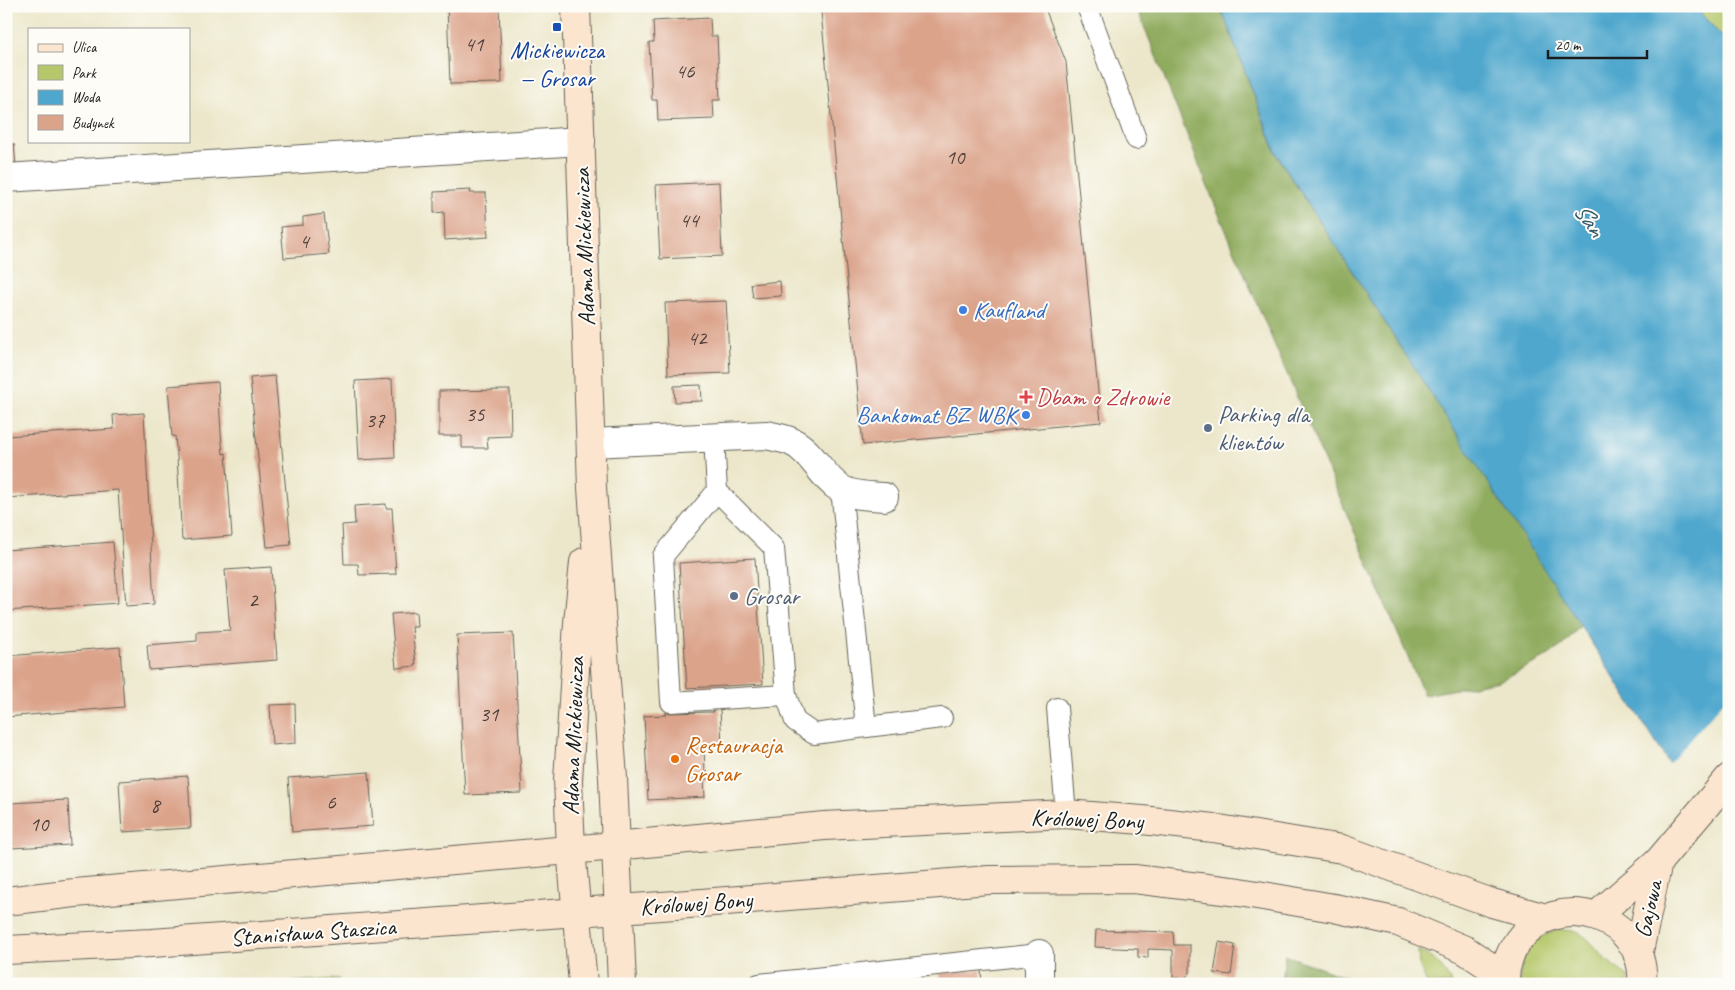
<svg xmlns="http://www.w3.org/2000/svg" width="1735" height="990" font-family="Caveat,sans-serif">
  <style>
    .green { fill: #b5c76a; stroke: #687243 }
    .forest { fill: #90ac5e; stroke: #56643d }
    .water { fill: #50a7cd; stroke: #366274 }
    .pier { fill: #ece7ca }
    .building { fill: #dba38a }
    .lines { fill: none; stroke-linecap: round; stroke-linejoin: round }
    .lane-casing { stroke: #656359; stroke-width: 22 }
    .street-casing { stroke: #656359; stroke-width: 30 }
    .secondary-casing { stroke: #656359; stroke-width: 30 }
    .lane { stroke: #fff; stroke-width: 20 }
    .street { stroke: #fff; stroke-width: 28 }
    .secondary { stroke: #fce5cf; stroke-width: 28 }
    .transit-dot { fill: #1a4fb4; stroke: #fdfcf7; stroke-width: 2 }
    .shop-dot { fill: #3f7fe0; stroke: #fdfcf7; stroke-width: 2 }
    .health-dot { fill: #e0444e; stroke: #fdfcf7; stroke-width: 2 }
    .service-dot { fill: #5c6f8a; stroke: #fdfcf7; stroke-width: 2 }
    .food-dot { fill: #e8710a; stroke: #fdfcf7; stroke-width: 2 }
    .labels { text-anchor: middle; stroke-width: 4; stroke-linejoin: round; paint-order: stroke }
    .number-label { font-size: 21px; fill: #4c3e38 }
    .transit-label { font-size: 24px; fill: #164399; stroke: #fdfcf7 }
    .street-label { font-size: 24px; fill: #1c1c1c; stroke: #fdfcf7 }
    .shop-label { font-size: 24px; fill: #366cbe; stroke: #fdfcf7; text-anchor: start }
    .health-label { font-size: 24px; fill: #be3a42; stroke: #fdfcf7; text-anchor: start }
    .service-label { font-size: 24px; fill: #4e5e75; stroke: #fdfcf7; text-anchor: start }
    .food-label { font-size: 24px; fill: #c56008; stroke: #fdfcf7; text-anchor: start }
    .water-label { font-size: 25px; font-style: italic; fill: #335b6c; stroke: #fdfcf7 }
  </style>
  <rect width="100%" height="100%" fill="#fdfcf7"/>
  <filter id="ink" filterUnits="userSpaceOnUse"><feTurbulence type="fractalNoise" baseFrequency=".02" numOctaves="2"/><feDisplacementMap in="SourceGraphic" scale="10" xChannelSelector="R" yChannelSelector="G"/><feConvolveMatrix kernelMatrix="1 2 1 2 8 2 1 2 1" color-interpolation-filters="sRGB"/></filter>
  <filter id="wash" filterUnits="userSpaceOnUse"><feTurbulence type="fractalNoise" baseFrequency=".0096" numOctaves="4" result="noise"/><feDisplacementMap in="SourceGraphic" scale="20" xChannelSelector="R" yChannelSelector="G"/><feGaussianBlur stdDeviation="1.12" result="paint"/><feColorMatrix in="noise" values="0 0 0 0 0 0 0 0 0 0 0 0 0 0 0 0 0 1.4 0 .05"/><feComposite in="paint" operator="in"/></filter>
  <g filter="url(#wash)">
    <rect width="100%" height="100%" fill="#ece7ca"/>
    <g class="green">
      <polygon points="1694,6 1729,6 1729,44"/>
      <path d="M 1557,930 C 1584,929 1587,939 1603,956 C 1610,964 1619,970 1628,976 L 1629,984 L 1520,984 C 1519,967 1525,949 1539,938 C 1544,934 1552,933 1557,930 Z"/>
      <path d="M 1418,951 C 1431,955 1447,970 1451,984 L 1427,984 L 1419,964 Z"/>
      <polygon points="339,979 339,984 259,984"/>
    </g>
    <g class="forest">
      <polygon points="1136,6 1220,6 1277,156 1581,625 1563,645 1543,659 1499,681 1424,695 1215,205"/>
      <polygon points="1285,955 1350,979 1350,984 1297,984 1282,981"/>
    </g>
    <polygon class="water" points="1220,6 1694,6 1729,44 1729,821 1676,774 1277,155"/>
    <polygon class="pier" points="1729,695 1729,824 1675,776 1668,765"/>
    <g id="blocks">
      <g class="building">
        <polygon points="447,6 499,6 502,83 450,84"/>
        <polygon points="882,6 1044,6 1066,62 1101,422 863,445 821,12"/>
        <polygon points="710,18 711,36 717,36 720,100 713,100 714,119 658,121 657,100 652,100 649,42 654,42 653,21"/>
        <polygon points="6,144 14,144 16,165 6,166"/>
        <polygon points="719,182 722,256 660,259 656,185"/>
        <polygon points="471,190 470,193 486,193 488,237 445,240 444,212 434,213 434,192"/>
        <polygon points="324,214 329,254 284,258 281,227 303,225 303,217"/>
        <polygon points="780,281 781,296 753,298 751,284"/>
        <polygon points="726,301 730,373 668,375 665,303"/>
        <polygon points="275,376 291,545 267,547 250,378"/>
        <polygon points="392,379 395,458 359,460 355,381"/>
        <polygon points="218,382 221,433 223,454 226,453 232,536 182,540 177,457 175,436 172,436 168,386"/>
        <polygon points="701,385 702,401 675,402 674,386"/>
        <polygon points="510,390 511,436 487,437 488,448 462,448 462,436 439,436 439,391"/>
        <polygon points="144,413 154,604 126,606 118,490 6,498 6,436 114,429 113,415"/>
        <polygon points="386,504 386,508 392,508 396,574 359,575 358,564 344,564 342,525 355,524 354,506"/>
        <polygon points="113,542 118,603 6,611 6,550"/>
        <polygon points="755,558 763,684 687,688 679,563"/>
        <polygon points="271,567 277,660 149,670 147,645 197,641 197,632 230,630 225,570"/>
        <polygon points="416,612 417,627 412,627 416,666 396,668 391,614"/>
        <polygon points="513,633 522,793 465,795 457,635"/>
        <polygon points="120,647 124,707 6,717 6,656"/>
        <polygon points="295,704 296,743 272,745 270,705"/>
        <polygon points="713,709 720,709 722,744 704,746 705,772 708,772 709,779 704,779 705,797 648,800 644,716 666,715 665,713 714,712"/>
        <polygon points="369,772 373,826 292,832 288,778"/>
        <polygon points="188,776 191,828 122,832 119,781"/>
        <polygon points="68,800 70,845 10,848 9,803"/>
        <polygon points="1096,930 1173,932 1174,945 1190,945 1190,973 1185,978 1173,978 1173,950 1148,949 1148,958 1138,957 1138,949 1095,947"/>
        <polygon points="1219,942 1235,945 1231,975 1214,973"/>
        <polygon points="981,970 982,984 941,984 940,973"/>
      </g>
    </g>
  </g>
  <g filter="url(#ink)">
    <use href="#blocks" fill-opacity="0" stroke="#656359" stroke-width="1"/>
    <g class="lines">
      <g class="lane-casing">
        <g id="lane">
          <polyline points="1087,6 1136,139"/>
          <polyline points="714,437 717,491 663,556 671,702 786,695 774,548 717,491"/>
          <polyline points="786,695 795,721 814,734 866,727 841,489"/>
          <polyline points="1057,708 1066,814"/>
          <polyline points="866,727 942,718"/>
          <polyline points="759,984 1039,954"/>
        </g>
      </g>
      <g class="street-casing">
        <g id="street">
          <polyline points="6,178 581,141"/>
          <path d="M 591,443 L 767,435 C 774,437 783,438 790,441 C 812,450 821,477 841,489 C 853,496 870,496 884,497"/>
          <polyline points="1039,984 1039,954"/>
        </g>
      </g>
      <g class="secondary-casing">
        <g id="secondary">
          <polyline points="576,6 592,488 613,778 622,984"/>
          <polyline points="6,901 75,893 615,846 824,826 1066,814 1142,820 1213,828 1342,849 1492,903 1546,918"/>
          <polyline points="1596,916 1658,862 1729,778"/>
          <polyline points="6,950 152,943 689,904 989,880 1134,879 1239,892 1334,908 1398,922 1465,950 1504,976"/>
          <polyline points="1638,956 1658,862"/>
          <polyline points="583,984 571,849 568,780 578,623 584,562"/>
          <path d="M 1505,984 C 1504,968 1509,954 1518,941 C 1557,887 1648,917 1642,984"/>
        </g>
      </g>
      <use href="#lane" class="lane"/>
      <use href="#street" class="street"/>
      <use href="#secondary" class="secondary"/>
    </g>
  </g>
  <rect class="transit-dot" x="552" y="22" width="10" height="10" rx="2.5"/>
  <g class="shop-dot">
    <circle cx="963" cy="310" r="5"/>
    <circle cx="1026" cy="415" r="5"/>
  </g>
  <path class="health-dot" d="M1023.5 389.5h5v5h5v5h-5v5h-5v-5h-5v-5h5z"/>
  <g class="service-dot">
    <circle cx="1208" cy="428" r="5"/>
    <circle cx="734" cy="596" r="5"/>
  </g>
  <circle class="food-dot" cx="675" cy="759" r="5"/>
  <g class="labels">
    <g class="number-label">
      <text x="474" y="51">41</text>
      <text x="685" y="78">46</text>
      <text x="955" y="164">10</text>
      <text x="689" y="227">44</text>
      <text x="304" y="248">4</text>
      <text x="697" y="345">42</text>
      <text x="475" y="421">35</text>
      <text x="375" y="427">37</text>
      <text x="253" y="607">2</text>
      <text x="489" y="721">31</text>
      <text x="331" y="809">6</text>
      <text x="155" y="812">8</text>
      <text x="39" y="831">10</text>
    </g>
    <g class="transit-label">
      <text x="557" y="58">Mickiewicza<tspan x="557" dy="28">— Grosar</tspan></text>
    </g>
    <g class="street-label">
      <text transform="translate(584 247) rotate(-92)" y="8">Adama Mickiewicza</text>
      <text transform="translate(573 736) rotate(-88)" y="8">Adama Mickiewicza</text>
      <text transform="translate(1087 819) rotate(2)" y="8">Królowej Bony</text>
      <text transform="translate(696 903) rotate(-4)" y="8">Królowej Bony</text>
      <text transform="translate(1648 909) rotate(-77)" y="8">Gajowa</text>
      <text transform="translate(313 932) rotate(-4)" y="8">Stanisława Staszica</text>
    </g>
    <g class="shop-label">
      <text x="973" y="318">Kaufland</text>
      <text x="1016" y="423" text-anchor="end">Bankomat BZ WBK</text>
    </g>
    <g class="health-label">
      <text x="1036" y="405">Dbam o Zdrowie</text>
    </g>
    <g class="service-label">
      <text x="1218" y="422">Parking dla<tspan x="1218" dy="28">klientów</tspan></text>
      <text x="744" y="604">Grosar</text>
    </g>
    <g class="food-label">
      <text x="685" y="753">Restauracja<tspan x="685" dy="28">Grosar</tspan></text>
    </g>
    <g class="water-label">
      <text transform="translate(1590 219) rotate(56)" y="9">San</text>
    </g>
  </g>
  <rect width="1735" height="990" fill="none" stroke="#fdfcf7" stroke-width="25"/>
  <rect x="28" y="28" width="162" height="115" fill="#fdfcf7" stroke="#a3a29f"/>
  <rect x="38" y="44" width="25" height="8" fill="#fce5cf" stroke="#a3a29f"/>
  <text x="72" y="52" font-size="15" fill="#1c1c1c">Ulica</text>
  <rect x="38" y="65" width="25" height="15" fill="#b5c76a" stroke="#a3a29f"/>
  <text x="72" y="78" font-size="15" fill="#1c1c1c">Park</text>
  <rect x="38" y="90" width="25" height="15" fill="#50a7cd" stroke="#a3a29f"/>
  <text x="72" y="102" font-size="15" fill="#1c1c1c">Woda</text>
  <rect x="38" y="115" width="25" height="15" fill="#dba38a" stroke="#a3a29f"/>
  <text x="72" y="128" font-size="15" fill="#1c1c1c">Budynek</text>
  <path d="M1548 50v8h99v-8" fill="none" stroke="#1c1c1c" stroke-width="2.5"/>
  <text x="1555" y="50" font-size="15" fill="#1c1c1c" stroke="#fdfcf7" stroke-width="4" paint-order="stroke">20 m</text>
</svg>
